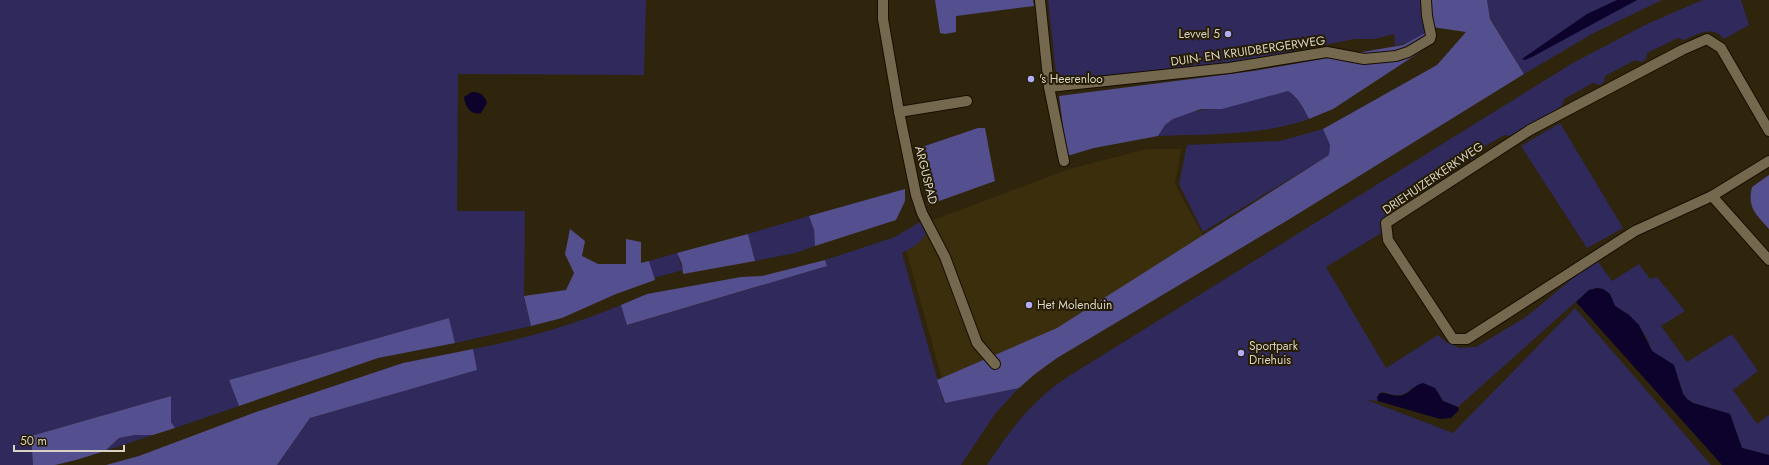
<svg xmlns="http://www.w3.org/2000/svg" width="1769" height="465" font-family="Jost,sans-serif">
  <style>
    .built { fill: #3a2e0c }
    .green { fill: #2f295c }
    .forest { fill: #544f8f }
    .water { fill: #0c022b }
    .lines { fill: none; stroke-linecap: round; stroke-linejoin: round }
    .minor-casing { stroke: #170e00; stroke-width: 12 }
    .minor { stroke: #74694e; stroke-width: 10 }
    .poi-dot { fill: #b1adfa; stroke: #251c03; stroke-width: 1.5 }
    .labels { text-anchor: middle; stroke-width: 4; stroke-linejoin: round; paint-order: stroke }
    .poi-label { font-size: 12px; fill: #d9d3c5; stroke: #251c03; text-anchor: start }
    .street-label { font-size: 12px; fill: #d9d3c5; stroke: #251c03 }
  </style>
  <rect width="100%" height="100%" fill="#2f250c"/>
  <polygon class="built" points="1147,149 1181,149 1175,184 1215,258 948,400 901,232 1069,169"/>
  <g class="green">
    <polygon points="0,0 646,0 644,75 458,74 457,211 525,211 524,296 531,326 455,343 449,318 229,380 239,406 175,428 171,422 171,396 31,436 33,465 0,465"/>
    <polygon points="1048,0 1430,0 1433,29 1413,41 1395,46 1394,34 1375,39 1355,39 1243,61 1057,83"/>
    <polygon points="1487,0 1662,0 1592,34 1524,74 1490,18"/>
    <path d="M 1702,0 L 1741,0 L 1749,25 L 1724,39 C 1713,25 1698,34 1684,40 L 1678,38 L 1647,53 L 1646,59 L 1641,62 L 1635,60 L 1605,76 L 1604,82 L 1600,85 L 1593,83 L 1564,99 L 1562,106 L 1510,136 L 1504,135 L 1475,152 L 1474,159 L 1471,160 L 1465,159 L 1436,178 L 1436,184 L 1429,189 L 1422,187 L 1395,207 L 1394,213 L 1383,232 L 1326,267 L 1386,368 L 1438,335 L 1446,342 L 1460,348 L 1476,347 L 1526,317 L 1578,274 L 1598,262 L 1612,281 L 1639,264 L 1650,279 L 1657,277 L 1685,311 L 1661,326 L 1687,362 L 1732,334 L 1758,371 L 1733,390 L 1757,424 L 1769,415 L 1769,455 L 1742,448 L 1730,414 L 1693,403 L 1687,399 L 1683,394 L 1674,365 L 1652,351 L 1646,336 L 1629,315 L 1615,306 L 1610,294 L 1603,289 L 1597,288 L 1589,290 L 1458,407 L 1443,401 L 1438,392 L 1413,387 C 1403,398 1396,396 1383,392 L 1380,393 L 1377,397 L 1378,401 L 1367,400 L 1453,433 L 1575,308 L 1711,465 L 987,465 C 1011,429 1032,400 1069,376 L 1571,64 L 1645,25 Z"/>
    <path d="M 1288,91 C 1298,97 1304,109 1309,119 C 1261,136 1209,134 1158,136 C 1160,133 1162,128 1165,125 C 1173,116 1199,109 1211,109 Z"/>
    <polygon points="1560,123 1623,228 1587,248 1521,146"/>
    <polygon points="1323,129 1330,145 1329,155 1203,232 1179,184 1187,145 1280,141"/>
    <polygon points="809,216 814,230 815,246 795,253 755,261 748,234"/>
    <path d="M 925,219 C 926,221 928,226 927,228 C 926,241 912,248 902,253 L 944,403 L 1019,388 L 995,414 L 961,465 L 277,465 L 310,418 L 476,370 L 473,349 C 524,339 573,325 621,305 L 628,325 L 827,266 L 825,260 L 895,237 Z"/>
    <polygon points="677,253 683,270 654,278 649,261"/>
    <polygon points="135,435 153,435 105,451 119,438"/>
  </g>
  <g class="forest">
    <polygon points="935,0 1033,0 1034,6 956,16 956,32 945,34 940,33"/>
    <polygon points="1430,0 1487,0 1490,19 1524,74 1288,220 1057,358 1035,374 1019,388 945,403 937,380 1057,328 1329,155 1330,145 1323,129 1437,65 1466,32 1432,27"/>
    <path d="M 1433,29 L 1436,39 L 1420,52 L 1333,109 L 1309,119 C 1304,109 1298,97 1288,91 L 1222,109 L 1201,109 L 1173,119 L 1165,125 L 1158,136 L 1094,148 L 1067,156 L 1059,96 L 1253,71 L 1403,45 Z"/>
    <polygon points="978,128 985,128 995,181 928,205 919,148"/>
    <path d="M 1769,175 L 1769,229 C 1756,214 1747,208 1752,187 Z"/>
    <polygon points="905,189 905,201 896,220 815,246 814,230 809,216"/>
    <polygon points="570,229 585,241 582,256 598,264 626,264 626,239 641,242 641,263 649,261 655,280 616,294 562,318 531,326 524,296 566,290 574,273 565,254"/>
    <polygon points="748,234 755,261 683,274 682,264 677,253"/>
    <polygon points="825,260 827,266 627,325 621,305 647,294 741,277 762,276"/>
    <polygon points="449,318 455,343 378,358 239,406 229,380"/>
    <polygon points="473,349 477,370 310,418 277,465 106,465 139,456 256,412 403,363"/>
    <polygon points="171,396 171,422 175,428 153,435 135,435 119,438 105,451 76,460 55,465 33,465 31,436"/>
  </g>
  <g class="water">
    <polygon points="1617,0 1637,0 1532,57 1525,60 1522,59 1587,14"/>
    <path d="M 472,92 C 479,92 485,95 487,103 L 481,113 C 471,116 465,106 464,97 Z"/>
    <polygon points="1597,288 1603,289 1610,294 1615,306 1629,315 1639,325 1652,351 1674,365 1683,394 1687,399 1693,403 1730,414 1742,448 1769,455 1769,465 1722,465 1576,302 1589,290"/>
    <path d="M 1423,383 L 1435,388 L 1443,401 L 1458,407 L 1459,410 L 1451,418 L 1440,419 L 1378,401 L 1377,397 L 1380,393 C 1388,392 1395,398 1403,395 C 1411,392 1414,385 1423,383 Z"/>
  </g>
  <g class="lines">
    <g class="minor-casing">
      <g id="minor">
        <polyline points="883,0 883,19 899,112 916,195 922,213 945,257 977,343 995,364"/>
        <polyline points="1040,0 1049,87 1064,161"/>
        <polyline points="1049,87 1229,68 1327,52 1364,59 1396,56 1408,52 1430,39 1431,35 1427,16 1426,0"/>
        <polyline points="899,112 967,101"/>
        <polyline points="1769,131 1721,48 1707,39 1682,50 1530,130 1386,223 1388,240 1453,339 1467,339 1635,231 1712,196 1769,161"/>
        <polyline points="1712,196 1769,260"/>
      </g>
    </g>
    <use href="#minor" class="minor"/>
  </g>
  <g class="poi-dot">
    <circle cx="1228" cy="34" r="4"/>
    <circle cx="1031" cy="79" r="4"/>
    <circle cx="1029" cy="305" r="4"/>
    <circle cx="1241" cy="353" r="4"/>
  </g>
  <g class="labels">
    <g class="poi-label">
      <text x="1220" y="38" text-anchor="end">Levvel 5</text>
      <text x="1039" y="83">'s Heerenloo</text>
      <text x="1037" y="309">Het Molenduin</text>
      <text x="1249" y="350">Sportpark<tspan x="1249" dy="14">Driehuis</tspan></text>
    </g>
    <g class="street-label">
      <text transform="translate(1248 51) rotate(-8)" y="4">DUIN- EN KRUIDBERGERWEG</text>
      <text transform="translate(926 175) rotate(76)" y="4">ARGUSPAD</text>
      <text transform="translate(1433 178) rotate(-34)" y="4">DRIEHUIZERKERKWEG</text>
    </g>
  </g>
  <path d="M14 445v6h110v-6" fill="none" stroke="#d9d3c5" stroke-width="2"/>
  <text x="20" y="445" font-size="12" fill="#d9d3c5" stroke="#251c03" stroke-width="3" paint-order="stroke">50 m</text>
</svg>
